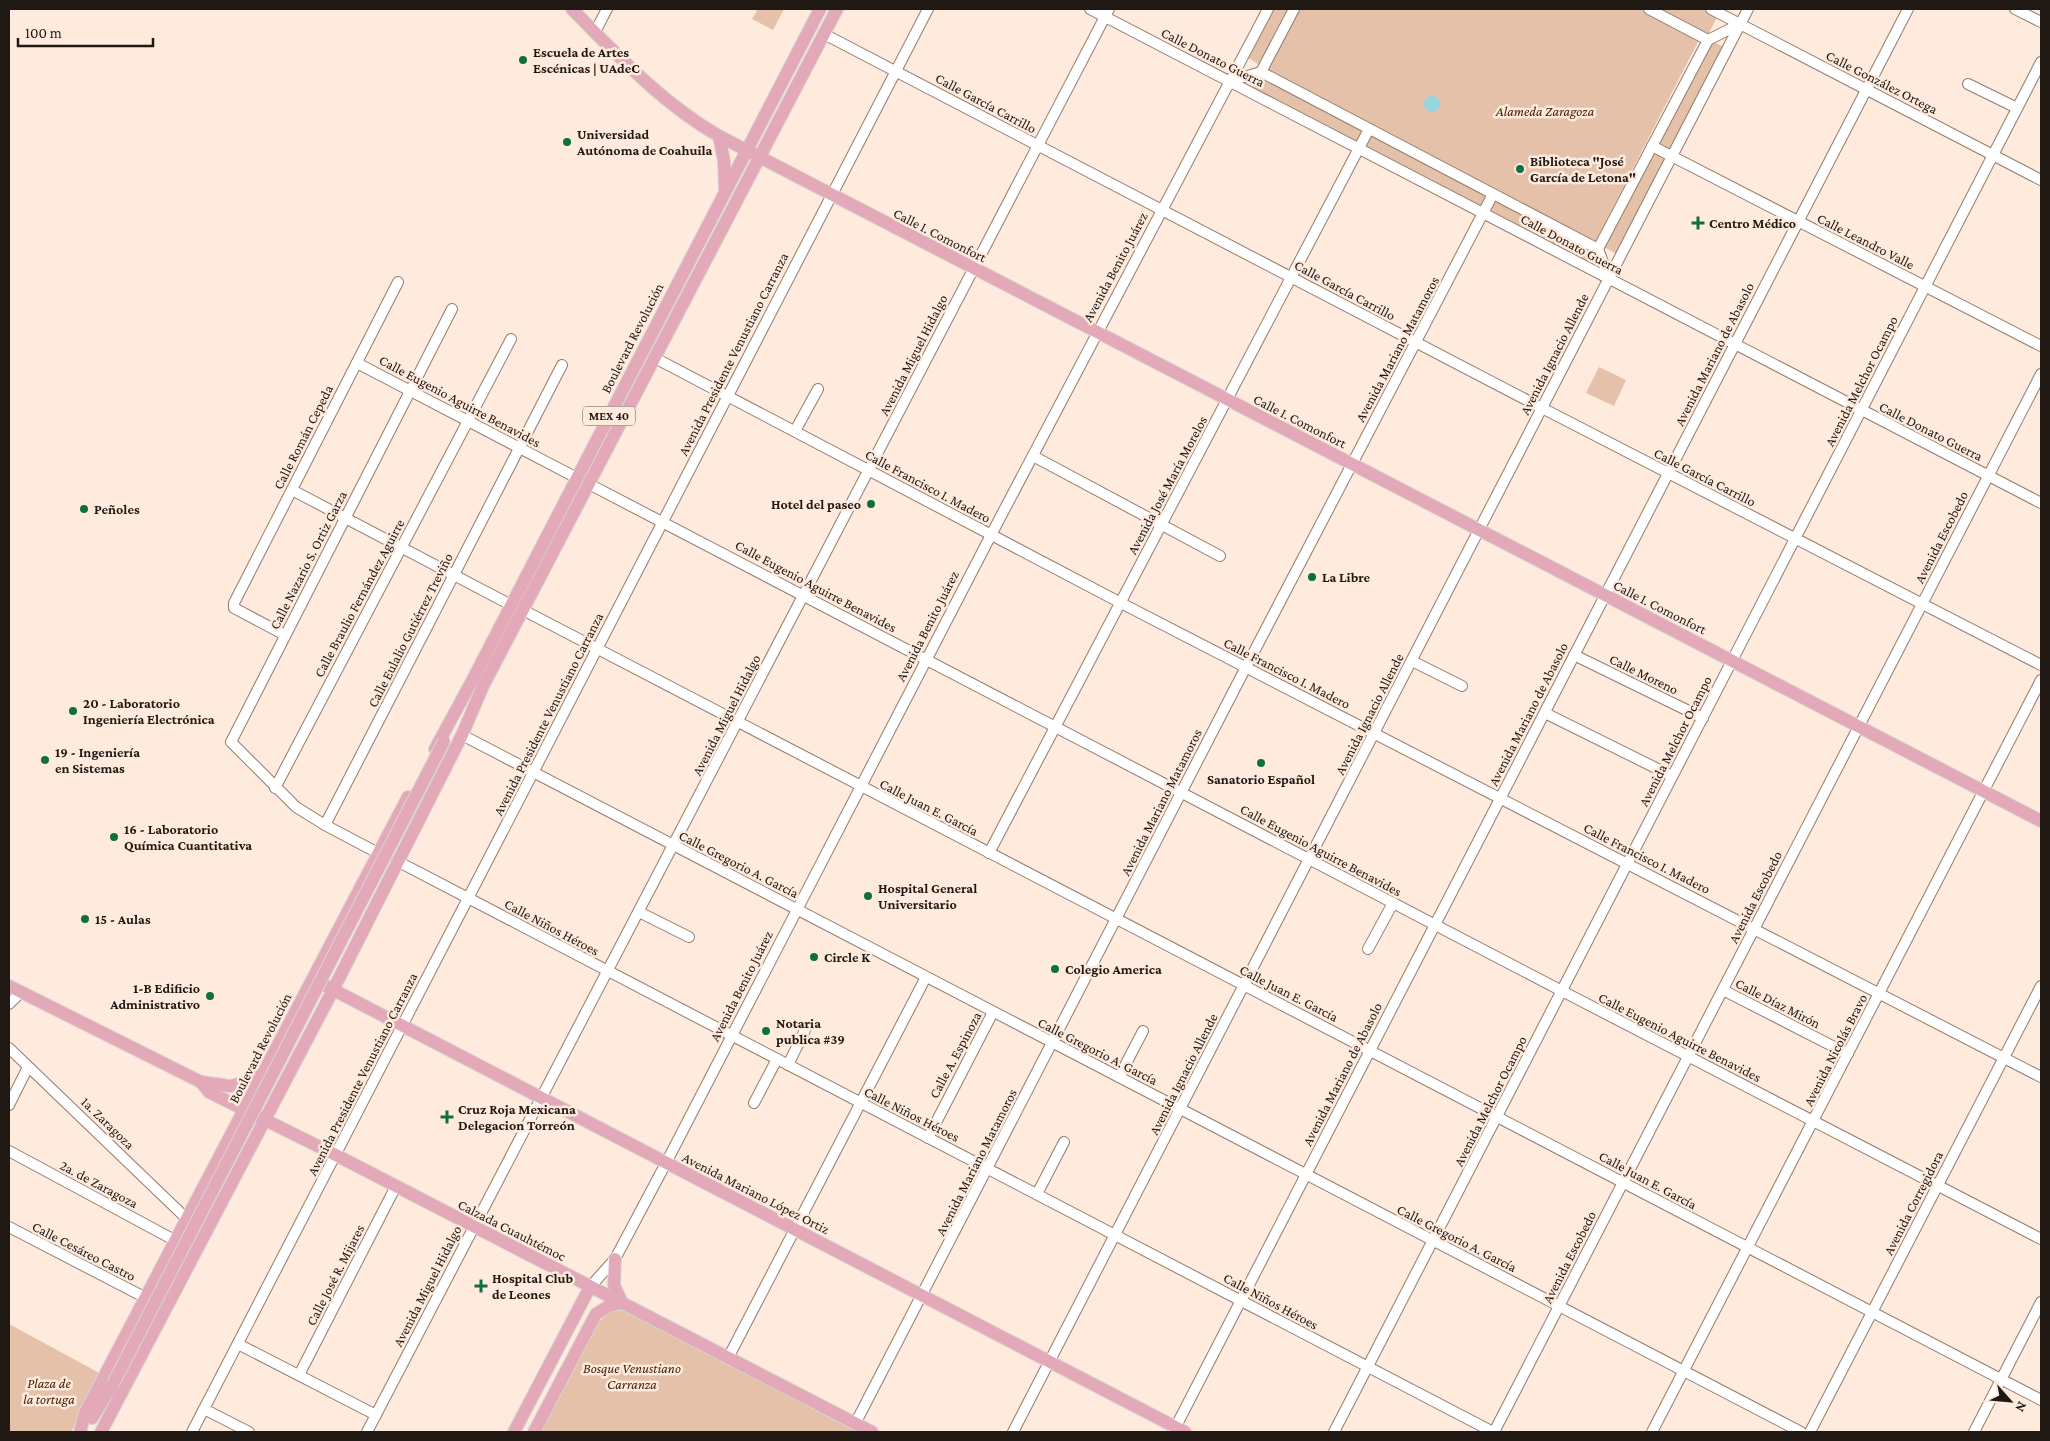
<svg xmlns="http://www.w3.org/2000/svg" width="2050" height="1441" font-family="'Crimson Pro',serif">
  <style>
    .green { fill: #e4c1a8 }
    .water { fill: #9ad4dd }
    .lines { fill: none; stroke-linecap: round; stroke-linejoin: round }
    .minor-casing { stroke: #917c6d; stroke-width: 12 }
    .major-casing { stroke: #d7d5d4; stroke-width: 14 }
    .minor { stroke: #fff; stroke-width: 10 }
    .major { stroke: #e3a9b8; stroke-width: 12 }
    .major-bridge-casing { stroke: #d7d5d4; stroke-width: 14; stroke-linecap: butt }
    .major-bridge { stroke: #e3a9b8; stroke-width: 12 }
    .poi-dot { fill: #116e42; stroke: #feebde; stroke-width: 2 }
    .labels { text-anchor: middle; stroke-width: 5; stroke-linejoin: round; paint-order: stroke }
    .shield { fill: #feebde; stroke: #63574f; stroke-width: 1 }
    .shield-label { font-size: 12px; font-weight: bold; fill: #201812 }
    .poi-label { font-size: 14px; font-weight: bold; fill: #201812; stroke: #feebde; text-anchor: start }
    .street-label { font-size: 14px; fill: #201812; stroke: #feebde }
    .park-label { font-size: 14px; font-style: italic; fill: #452000; stroke: #feebde }
  </style>
  <rect width="100%" height="100%" fill="#feebde"/>
  <g class="green">
    <polygon points="758,9 784,9 773,30 752,19"/>
    <polygon points="1273,9 1643,9 1700,38 1592,248 1597,251 1590,266 1253,90 1260,79 1256,77 1261,66 1247,57"/>
    <polygon points="1655,9 1706,9 1718,15 1707,37"/>
    <polygon points="1711,41 1726,48 1617,254 1602,246"/>
    <polygon points="1599,367 1626,380 1614,406 1586,393"/>
    <polygon points="609,1306 618,1311 626,1308 865,1432 538,1432 593,1329 602,1319"/>
    <polygon points="9,1324 103,1375 71,1432 9,1432"/>
  </g>
  <circle class="water" cx="1432" cy="104" r="8"/>
  <g class="lines">
    <g class="minor-casing">
      <g id="minor">
        <polyline points="1090,9 2041,503"/>
        <polyline points="1294,9 1261,72 1598,249 1708,40"/>
        <polyline points="1649,9 1708,40"/>
        <polyline points="1711,9 2041,180"/>
        <polyline points="2015,9 2041,22"/>
        <polyline points="595,32 607,9"/>
        <polyline points="824,34 1542,408 2041,665"/>
        <polyline points="1708,40 1740,24"/>
        <polyline points="1230,81 1261,72"/>
        <polyline points="1968,84 2017,108"/>
        <polyline points="1652,146 2041,346"/>
        <polyline points="1598,249 1609,278"/>
        <polyline points="655,358 1121,603 2041,1077"/>
        <polyline points="357,363 577,478"/>
        <polyline points="795,431 818,389"/>
        <polyline points="1033,456 1220,556"/>
        <polyline points="589,484 1562,991 2041,1239"/>
        <polyline points="292,490 511,605"/>
        <polyline points="523,610 2041,1400"/>
        <polyline points="285,635 236,609 234,608 234,603 398,282"/>
        <polyline points="1574,655 1703,718"/>
        <polyline points="1412,661 1462,686"/>
        <polyline points="1545,713 1672,776"/>
        <polyline points="462,735 1801,1432"/>
        <polyline points="275,788 511,339"/>
        <polyline points="325,825 562,365"/>
        <polyline points="378,853 325,825 296,807 231,742 452,309"/>
        <polyline points="989,853 1369,129"/>
        <polyline points="397,861 1493,1432"/>
        <polyline points="639,912 689,937"/>
        <polyline points="1368,949 1393,903"/>
        <polyline points="1723,990 1848,1054"/>
        <polyline points="9,1004 21,992"/>
        <polyline points="9,1048 187,1219"/>
        <polyline points="788,1065 806,1028"/>
        <polyline points="1119,1077 1143,1031"/>
        <polyline points="754,1103 777,1059"/>
        <polyline points="9,1105 28,1067"/>
        <polyline points="928,1138 993,1012"/>
        <polyline points="9,1151 176,1241"/>
        <polyline points="1037,1194 1064,1142"/>
        <polyline points="9,1227 146,1298"/>
        <polyline points="590,1287 615,1259 666,1163 991,535 1268,9"/>
        <polyline points="238,1344 376,1415"/>
        <polyline points="728,1358 926,977"/>
        <polyline points="299,1375 396,1186"/>
        <polyline points="204,1409 249,1432"/>
        <polyline points="855,1424 1246,667 1493,194"/>
        <polyline points="192,1432 928,9"/>
        <polyline points="367,1432 1109,9"/>
        <polyline points="1013,1432 1748,9"/>
        <polyline points="1173,1432 1908,9"/>
        <polyline points="1334,1432 2041,62"/>
        <polyline points="1494,1432 2041,374"/>
        <polyline points="1652,1432 2041,680"/>
        <polyline points="1810,1432 2041,986"/>
        <polyline points="1974,1432 2041,1302"/>
      </g>
    </g>
    <g class="major-casing">
      <g id="major">
        <path d="M 572,9 C 617,55 663,104 719,136 L 2041,821"/>
        <polyline points="719,136 724,161 725,188"/>
        <polyline points="435,749 472,681 820,9"/>
        <polyline points="9,986 201,1082 209,1092 336,1155 872,1432"/>
        <polyline points="326,986 1185,1432"/>
        <polyline points="201,1082 230,1086 251,1081 264,1073"/>
        <polyline points="92,1418 113,1384"/>
        <polyline points="80,1432 85,1413 408,797"/>
        <polyline points="101,1432 333,990 462,735 483,686 837,9"/>
        <polyline points="514,1432 590,1287"/>
        <polyline points="534,1432 596,1314 609,1306 622,1303 614,1285 615,1259"/>
      </g>
    </g>
    <use href="#minor" class="minor"/>
    <use href="#major" class="major"/>
    <g class="major-bridge-casing">
      <polyline id="major-bridge" points="113,1384 444,741"/>
    </g>
    <use href="#major-bridge" class="major-bridge"/>
  </g>
  <g class="poi-dot">
    <circle cx="523" cy="60" r="5"/>
    <circle cx="567" cy="142" r="5"/>
    <circle cx="1520" cy="169" r="5"/>
    <path d="M1695.5 215.5h5v5h5v5h-5v5h-5v-5h-5v-5h5z"/>
    <circle cx="871" cy="504" r="5"/>
    <circle cx="84" cy="509" r="5"/>
    <circle cx="1312" cy="577" r="5"/>
    <circle cx="73" cy="711" r="5"/>
    <circle cx="45" cy="760" r="5"/>
    <circle cx="1261" cy="763" r="5"/>
    <circle cx="114" cy="837" r="5"/>
    <circle cx="868" cy="896" r="5"/>
    <circle cx="85" cy="919" r="5"/>
    <circle cx="814" cy="957" r="5"/>
    <circle cx="1055" cy="969" r="5"/>
    <circle cx="210" cy="996" r="5"/>
    <circle cx="766" cy="1031" r="5"/>
    <path d="M444.5 1109.5h5v5h5v5h-5v5h-5v-5h-5v-5h5z"/>
    <path d="M478.5 1278.5h5v5h5v5h-5v5h-5v-5h-5v-5h5z"/>
  </g>
  <g class="labels">
    <rect class="shield" x="583" y="406.5" width="52" height="19" rx="4"/>
    <g class="shield-label">
      <text x="609" y="420">MEX 40</text>
    </g>
    <g class="poi-label">
      <text x="533" y="57">Escuela de Artes<tspan x="533" dy="16">Escénicas | UAdeC</tspan></text>
      <text x="577" y="139">Universidad<tspan x="577" dy="16">Autónoma de Coahuila</tspan></text>
      <text x="1530" y="166">Biblioteca "José<tspan x="1530" dy="16">García de Letona"</tspan></text>
      <text x="1709" y="228">Centro Médico</text>
      <text x="861" y="509" text-anchor="end">Hotel del paseo</text>
      <text x="94" y="514">Peñoles</text>
      <text x="1322" y="582">La Libre</text>
      <text x="83" y="708">20 - Laboratorio<tspan x="83" dy="16">Ingeniería Electrónica</tspan></text>
      <text x="55" y="757">19 - Ingeniería<tspan x="55" dy="16">en Sistemas</tspan></text>
      <text x="1261" y="784" text-anchor="middle">Sanatorio Español</text>
      <text x="124" y="834">16 - Laboratorio<tspan x="124" dy="16">Química Cuantitativa</tspan></text>
      <text x="878" y="893">Hospital General<tspan x="878" dy="16">Universitario</tspan></text>
      <text x="95" y="924">15 - Aulas</text>
      <text x="824" y="962">Circle K</text>
      <text x="1065" y="974">Colegio America</text>
      <text x="200" y="993" text-anchor="end">1-B Edificio<tspan x="200" dy="16">Administrativo</tspan></text>
      <text x="776" y="1028">Notaria<tspan x="776" dy="16">publica #39</tspan></text>
      <text x="458" y="1114">Cruz Roja Mexicana<tspan x="458" dy="16">Delegacion Torreón</tspan></text>
      <text x="492" y="1283">Hospital Club<tspan x="492" dy="16">de Leones</tspan></text>
    </g>
    <g class="street-label">
      <text transform="translate(1213 57) rotate(27)" y="5">Calle Donato Guerra</text>
      <text transform="translate(1882 82) rotate(27)" y="5">Calle González Ortega</text>
      <text transform="translate(986 103) rotate(28)" y="5">Calle García Carrillo</text>
      <text transform="translate(940 235) rotate(27)" y="5">Calle I. Comonfort</text>
      <text transform="translate(1866 241) rotate(27)" y="5">Calle Leandro Valle</text>
      <text transform="translate(1572 244) rotate(28)" y="5">Calle Donato Guerra</text>
      <text transform="translate(1115 267) rotate(-62)" y="5">Avenida Benito Juárez</text>
      <text transform="translate(1345 290) rotate(28)" y="5">Calle García Carrillo</text>
      <text transform="translate(632 338) rotate(-63)" y="5">Boulevard Revolución</text>
      <text transform="translate(1397 349) rotate(-62)" y="5">Avenida Mariano Matamoros</text>
      <text transform="translate(733 354) rotate(-63)" y="5">Avenida Presidente Venustiano Carranza</text>
      <text transform="translate(1554 354) rotate(-63)" y="5">Avenida Ignacio Allende</text>
      <text transform="translate(1714 354) rotate(-63)" y="5">Avenida Mariano de Abasolo</text>
      <text transform="translate(913 355) rotate(-63)" y="5">Avenida Miguel Hidalgo</text>
      <text transform="translate(1861 381) rotate(-63)" y="5">Avenida Melchor Ocampo</text>
      <text transform="translate(460 401) rotate(28)" y="5">Calle Eugenio Aguirre Benavides</text>
      <text transform="translate(1300 421) rotate(27)" y="5">Calle I. Comonfort</text>
      <text transform="translate(1931 431) rotate(27)" y="5">Calle Donato Guerra</text>
      <text transform="translate(303 437) rotate(-63)" y="5">Calle Román Cepeda</text>
      <text transform="translate(1705 477) rotate(27)" y="5">Calle García Carrillo</text>
      <text transform="translate(1167 485) rotate(-62)" y="5">Avenida José María Morelos</text>
      <text transform="translate(928 486) rotate(28)" y="5">Calle Francisco I. Madero</text>
      <text transform="translate(1941 537) rotate(-63)" y="5">Avenida Escobedo</text>
      <text transform="translate(308 560) rotate(-63)" y="5">Calle Nazario S. Ortiz Garza</text>
      <text transform="translate(816 586) rotate(28)" y="5">Calle Eugenio Aguirre Benavides</text>
      <text transform="translate(359 598) rotate(-62)" y="5">Calle Braulio Fernández Aguirre</text>
      <text transform="translate(1660 607) rotate(27)" y="5">Calle I. Comonfort</text>
      <text transform="translate(927 626) rotate(-63)" y="5">Avenida Benito Juárez</text>
      <text transform="translate(410 630) rotate(-63)" y="5">Calle Eulalio Gutiérrez Treviño</text>
      <text transform="translate(1287 673) rotate(27)" y="5">Calle Francisco I. Madero</text>
      <text transform="translate(1644 674) rotate(26)" y="5">Calle Moreno</text>
      <text transform="translate(548 714) rotate(-63)" y="5">Avenida Presidente Venustiano Carranza</text>
      <text transform="translate(1369 714) rotate(-63)" y="5">Avenida Ignacio Allende</text>
      <text transform="translate(1528 714) rotate(-63)" y="5">Avenida Mariano de Abasolo</text>
      <text transform="translate(726 715) rotate(-63)" y="5">Avenida Miguel Hidalgo</text>
      <text transform="translate(1675 741) rotate(-63)" y="5">Avenida Melchor Ocampo</text>
      <text transform="translate(1161 802) rotate(-63)" y="5">Avenida Mariano Matamoros</text>
      <text transform="translate(929 807) rotate(27)" y="5">Calle Juan E. García</text>
      <text transform="translate(1321 850) rotate(28)" y="5">Calle Eugenio Aguirre Benavides</text>
      <text transform="translate(1647 858) rotate(27)" y="5">Calle Francisco I. Madero</text>
      <text transform="translate(739 864) rotate(27)" y="5">Calle Gregorio A. García</text>
      <text transform="translate(1755 897) rotate(-63)" y="5">Avenida Escobedo</text>
      <text transform="translate(552 927) rotate(28)" y="5">Calle Niños Héroes</text>
      <text transform="translate(741 986) rotate(-63)" y="5">Avenida Benito Juárez</text>
      <text transform="translate(1289 993) rotate(27)" y="5">Calle Juan E. García</text>
      <text transform="translate(1778 1003) rotate(27)" y="5">Calle Díaz Mirón</text>
      <text transform="translate(1680 1037) rotate(27)" y="5">Calle Eugenio Aguirre Benavides</text>
      <text transform="translate(260 1048) rotate(-63)" y="5">Boulevard Revolución</text>
      <text transform="translate(1835 1050) rotate(-63)" y="5">Avenida Nicolás Bravo</text>
      <text transform="translate(1098 1051) rotate(27)" y="5">Calle Gregorio A. García</text>
      <text transform="translate(955 1055) rotate(-62)" y="5">Calle A. Espinoza</text>
      <text transform="translate(362 1074) rotate(-63)" y="5">Avenida Presidente Venustiano Carranza</text>
      <text transform="translate(1183 1074) rotate(-63)" y="5">Avenida Ignacio Allende</text>
      <text transform="translate(1342 1074) rotate(-63)" y="5">Avenida Mariano de Abasolo</text>
      <text transform="translate(1490 1101) rotate(-63)" y="5">Avenida Melchor Ocampo</text>
      <text transform="translate(912 1114) rotate(27)" y="5">Calle Niños Héroes</text>
      <text transform="translate(108 1123) rotate(44)" y="5">1a. Zaragoza</text>
      <text transform="translate(976 1162) rotate(-63)" y="5">Avenida Mariano Matamoros</text>
      <text transform="translate(1648 1180) rotate(28)" y="5">Calle Juan E. García</text>
      <text transform="translate(99 1184) rotate(28)" y="5">2a. de Zaragoza</text>
      <text transform="translate(756 1193) rotate(27)" y="5">Avenida Mariano López Ortiz</text>
      <text transform="translate(1913 1203) rotate(-63)" y="5">Avenida Corregidora</text>
      <text transform="translate(512 1230) rotate(27)" y="5">Calzada Cuauhtémoc</text>
      <text transform="translate(1457 1238) rotate(27)" y="5">Calle Gregorio A. García</text>
      <text transform="translate(84 1251) rotate(27)" y="5">Calle Cesáreo Castro</text>
      <text transform="translate(1569 1257) rotate(-63)" y="5">Avenida Escobedo</text>
      <text transform="translate(335 1275) rotate(-63)" y="5">Calle José R. Mijares</text>
      <text transform="translate(427 1286) rotate(-63)" y="5">Avenida Miguel Hidalgo</text>
      <text transform="translate(1271 1301) rotate(28)" y="5">Calle Niños Héroes</text>
    </g>
    <g class="park-label">
      <text x="1545" y="116">Alameda Zaragoza</text>
      <text x="632" y="1373">Bosque Venustiano<tspan x="632" dy="16">Carranza</tspan></text>
      <text x="49" y="1388">Plaza de<tspan x="49" dy="16">la tortuga</tspan></text>
    </g>
  </g>
  <rect width="2050" height="1441" fill="none" stroke="#201812" stroke-width="20"/>
  <g transform="translate(2010 1401) rotate(117)" stroke="#feebde" stroke-width="4" paint-order="stroke">
  <path d="M0-4L9 19L0 12L-9 19Z" fill="#201812"/>
  <text y="-8" font-size="14" font-weight="bold" text-anchor="middle" fill="#201812">N</text>
  </g>
  <path d="M18 38v8h135v-8" fill="none" stroke="#201812" stroke-width="2.5"/>
  <text x="25" y="38" font-size="15" fill="#201812" stroke="#feebde" stroke-width="4" paint-order="stroke">100 m</text>
</svg>
